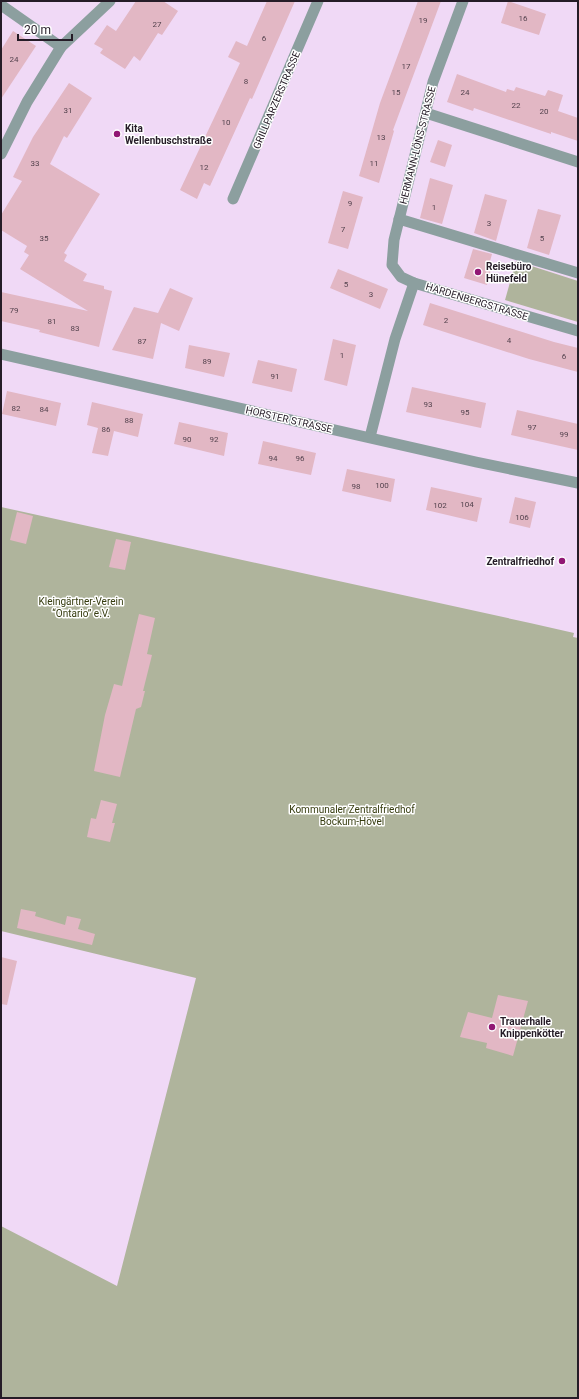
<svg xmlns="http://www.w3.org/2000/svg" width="579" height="1399" font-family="Roboto,sans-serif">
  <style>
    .green { fill: #afb49c }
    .building { fill: #e2b7c4 }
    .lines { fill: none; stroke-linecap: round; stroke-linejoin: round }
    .minor { stroke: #8c9f9f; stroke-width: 11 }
    .tertiary { stroke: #8c9f9f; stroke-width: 11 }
    .poi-dot { fill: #911774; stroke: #fff; stroke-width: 1.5 }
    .labels { text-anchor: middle; stroke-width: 3; stroke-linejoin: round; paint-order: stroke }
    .number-label { font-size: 8px; fill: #54434e }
    .street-label { font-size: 10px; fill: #251c27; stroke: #fff }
    .poi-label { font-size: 10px; font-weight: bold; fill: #251c27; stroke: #fff; text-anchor: start }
    .park-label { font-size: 10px; fill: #353b0e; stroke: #fff }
  </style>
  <rect width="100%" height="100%" fill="#f0d9f6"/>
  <g class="green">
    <polygon points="516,261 578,281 578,322 505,300"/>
    <polygon points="1,507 530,623 574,633 573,637 578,638 578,1398 1,1398 1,1226 117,1286 196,978 1,931"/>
  </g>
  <g class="building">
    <polygon points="136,1 163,1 178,11 162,35 158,33 140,61 134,56 125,69 100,53 103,49 94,44 107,25 116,31"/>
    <polygon points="267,1 295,1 252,99 250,98 210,186 204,183 197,199 180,190 240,63 228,57 236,41 247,46"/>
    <polygon points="418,1 441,1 393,130 394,131 379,183 359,176 380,103"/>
    <polygon points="508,1 546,14 539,35 501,23"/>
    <polygon points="13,31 36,46 1,99 1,50"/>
    <polygon points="457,74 506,92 507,89 514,91 516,87 545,96 548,90 563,95 558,111 578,118 578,141 551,132 551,134 474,108 473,111 447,102"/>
    <polygon points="69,83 92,98 67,138 64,136 50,164 100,194 64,253 67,255 64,261 87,274 83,281 104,286 104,289 112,291 99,347 39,332 40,330 1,321 1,292 88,311 20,269 29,255 24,252 27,246 1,230 1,215 22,181 13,177 33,137"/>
    <polygon points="438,140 452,145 445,167 430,162"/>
    <polygon points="430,178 453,185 442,224 420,218"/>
    <polygon points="343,191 363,197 348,249 328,243"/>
    <polygon points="485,194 507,200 496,241 474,233"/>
    <polygon points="538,209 561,215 549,255 527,248"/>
    <polygon points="473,249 492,254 489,265 492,266 487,285 464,278"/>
    <polygon points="338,269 388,289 380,309 330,288"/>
    <polygon points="170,288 193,298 179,331 161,323 153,359 112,350 134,307 158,313"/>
    <polygon points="430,303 554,342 578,348 578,372 529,359 423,325"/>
    <polygon points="333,339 356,345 347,386 324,380"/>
    <polygon points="189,345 230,353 224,377 185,368"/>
    <polygon points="258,360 297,369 292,392 252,383"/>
    <polygon points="412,387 486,403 481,428 406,412"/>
    <polygon points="7,391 61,403 56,426 2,414"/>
    <polygon points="92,402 143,414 138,437 114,431 108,456 92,453 98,428 87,425"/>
    <polygon points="517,410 578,424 578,450 511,435"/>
    <polygon points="179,422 228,433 224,456 174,444"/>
    <polygon points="263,441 316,453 311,475 258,464"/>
    <polygon points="347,469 395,479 391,502 342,491"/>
    <polygon points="431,487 482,498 477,522 426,510"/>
    <polygon points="515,497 536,502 530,528 509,523"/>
    <polygon points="17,512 33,516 26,544 10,540"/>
    <polygon points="116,539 131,542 125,570 109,567"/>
    <polygon points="139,614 155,618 147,654 152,655 143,691 145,691 141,707 136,709 120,777 94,771 105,715 114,684 122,686"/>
    <polygon points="101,800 117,804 112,823 115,823 110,842 87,837 91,818 96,819"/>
    <polygon points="21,909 36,912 35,916 65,925 67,916 81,919 78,929 95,934 92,945 17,928"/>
    <polygon points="1,957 17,961 7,1005 1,1004"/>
    <polygon points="498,995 528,1001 513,1056 486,1048 487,1043 460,1037 468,1012 492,1018"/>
  </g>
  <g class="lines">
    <g class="minor">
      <polyline points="1,5 61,47"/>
      <polyline points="426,113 578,162"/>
      <polyline points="1,154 27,102 61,47 110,1"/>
      <polyline points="233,199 318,1"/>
      <polyline points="399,219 578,273"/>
      <polyline points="414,283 401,277 392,265 394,240 433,82 463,1"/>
      <polyline points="370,437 395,339 414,283 578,331"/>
    </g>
    <polyline class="tertiary" points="1,354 476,462 578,483"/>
  </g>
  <g class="poi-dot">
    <circle cx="117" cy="134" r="4"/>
    <circle cx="478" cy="272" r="4"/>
    <circle cx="562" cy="561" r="4"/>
    <circle cx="492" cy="1027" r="4"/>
  </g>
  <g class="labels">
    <g class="number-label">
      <text x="523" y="21">16</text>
      <text x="423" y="23">19</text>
      <text x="157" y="27">27</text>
      <text x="264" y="41">6</text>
      <text x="14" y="62">24</text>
      <text x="406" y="69">17</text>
      <text x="246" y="84">8</text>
      <text x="396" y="95">15</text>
      <text x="465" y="95">24</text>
      <text x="516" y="108">22</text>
      <text x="68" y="113">31</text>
      <text x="544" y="114">20</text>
      <text x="226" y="125">10</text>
      <text x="381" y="140">13</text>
      <text x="35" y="166">33</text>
      <text x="374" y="166">11</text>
      <text x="204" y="170">12</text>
      <text x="350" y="206">9</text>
      <text x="434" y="210">1</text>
      <text x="489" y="226">3</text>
      <text x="343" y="232">7</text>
      <text x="44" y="241">35</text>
      <text x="542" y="241">5</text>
      <text x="346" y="287">5</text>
      <text x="371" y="297">3</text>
      <text x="14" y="313">79</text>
      <text x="446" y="323">2</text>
      <text x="52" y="324">81</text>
      <text x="75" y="331">83</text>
      <text x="509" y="343">4</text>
      <text x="142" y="344">87</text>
      <text x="342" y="358">1</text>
      <text x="564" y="359">6</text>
      <text x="207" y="364">89</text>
      <text x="275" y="379">91</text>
      <text x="428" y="407">93</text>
      <text x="16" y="411">82</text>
      <text x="44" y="412">84</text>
      <text x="465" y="415">95</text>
      <text x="129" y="423">88</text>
      <text x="532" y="430">97</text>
      <text x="106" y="432">86</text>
      <text x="564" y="437">99</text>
      <text x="187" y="442">90</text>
      <text x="214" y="442">92</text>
      <text x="273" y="461">94</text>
      <text x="300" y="461">96</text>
      <text x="382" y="488">100</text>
      <text x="356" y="489">98</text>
      <text x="467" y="507">104</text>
      <text x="440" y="508">102</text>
      <text x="522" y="520">106</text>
    </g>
    <g class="street-label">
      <text transform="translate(276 100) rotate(-67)" y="4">GRILLPARZERSTRASSE</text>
      <text transform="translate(417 145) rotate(-76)" y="4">HERMANN-LÖNS-STRASSE</text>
      <text transform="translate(477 301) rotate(17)" y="4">HARDENBERGSTRASSE</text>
      <text transform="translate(289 419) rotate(13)" y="4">HORSTER STRASSE</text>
    </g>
    <g class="poi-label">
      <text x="125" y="132">Kita<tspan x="125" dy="12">Wellenbuschstraße</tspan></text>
      <text x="486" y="270">Reisebüro<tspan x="486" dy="12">Hünefeld</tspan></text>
      <text x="554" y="565" text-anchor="end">Zentralfriedhof</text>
      <text x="500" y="1025">Trauerhalle<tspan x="500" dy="12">Knippenkötter</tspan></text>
    </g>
    <g class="park-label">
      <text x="81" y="605">Kleingärtner-Verein<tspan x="81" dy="12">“Ontario” e.V.</tspan></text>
      <text x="352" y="813">Kommunaler Zentralfriedhof<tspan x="352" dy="12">Bockum-Hövel</tspan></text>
    </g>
  </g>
  <rect width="579" height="1399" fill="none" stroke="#251c27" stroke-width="4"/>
  <path d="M18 34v6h54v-6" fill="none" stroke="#251c27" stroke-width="2"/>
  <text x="24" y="34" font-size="12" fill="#251c27" stroke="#ffffff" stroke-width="3" paint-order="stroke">20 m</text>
</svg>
